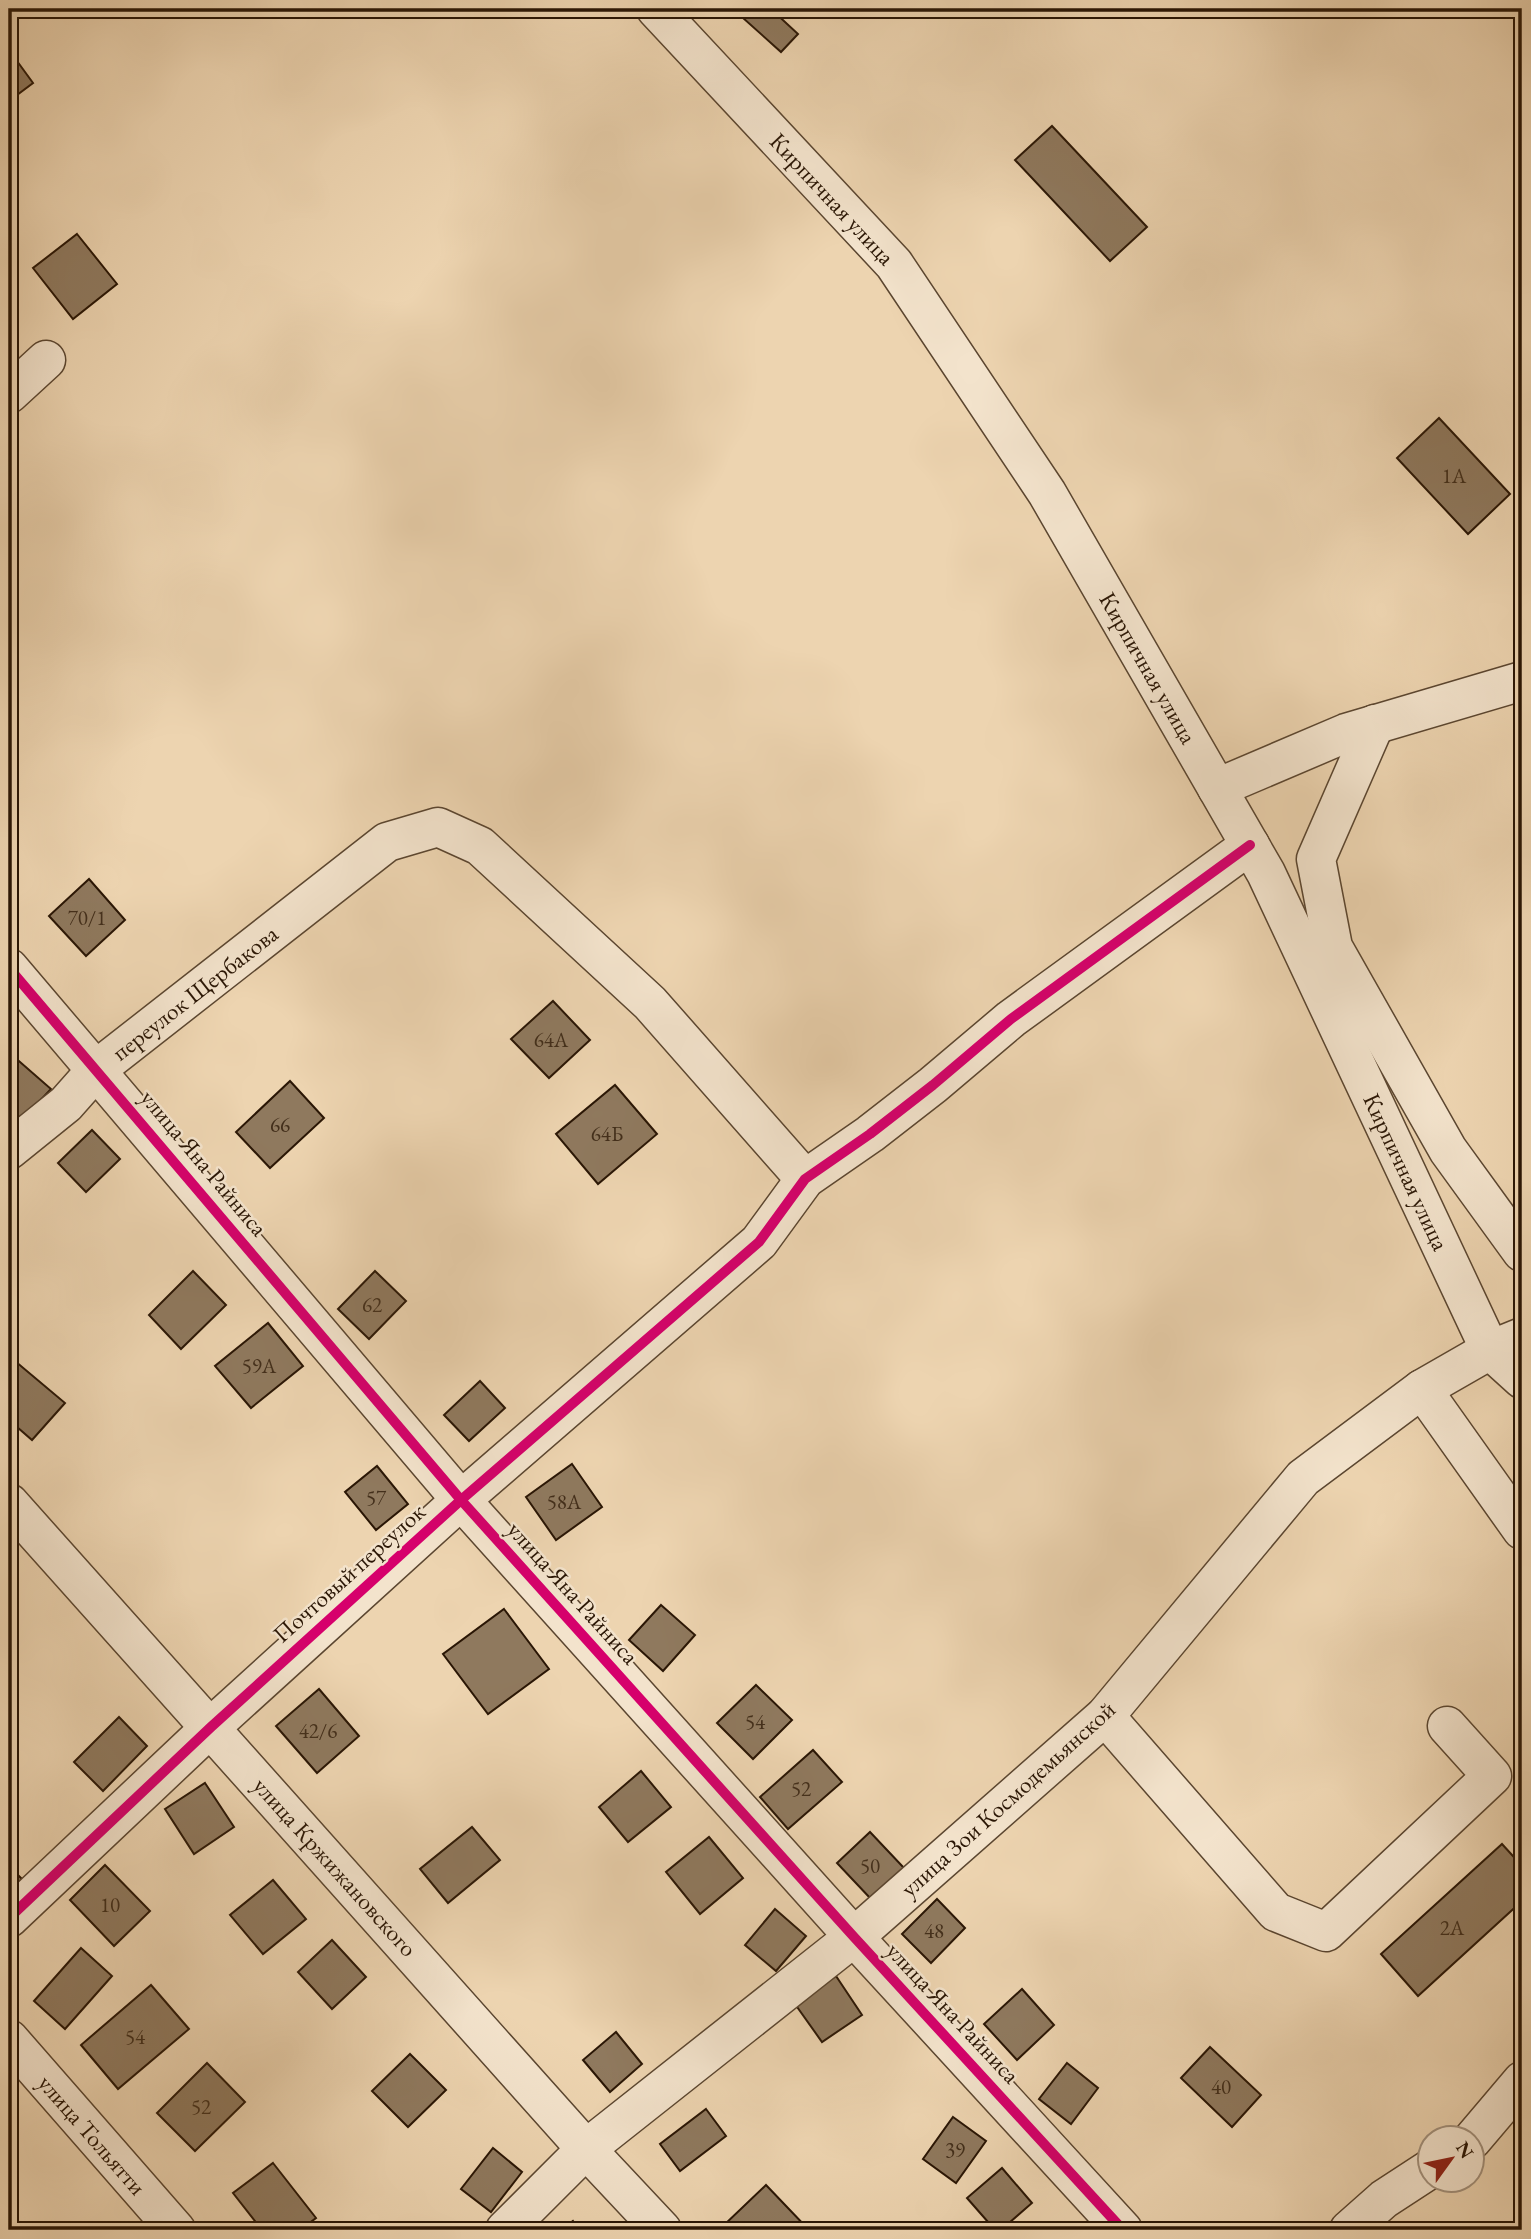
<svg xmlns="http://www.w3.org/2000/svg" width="1531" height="2239" font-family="'EB Garamond',serif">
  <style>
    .building { fill: #8f795e; stroke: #2a1605; stroke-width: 2 }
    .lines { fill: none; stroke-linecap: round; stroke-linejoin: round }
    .minor-casing { stroke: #5b4630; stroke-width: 41 }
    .minor { stroke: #f3e3cc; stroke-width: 38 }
    .cycleway-casing { stroke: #f3e3cc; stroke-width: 15 }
    .cycleway { stroke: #d6006c; stroke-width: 10 }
    .labels { text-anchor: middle; stroke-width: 5; stroke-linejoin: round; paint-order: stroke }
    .number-label { font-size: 21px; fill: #432f1b }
    .street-label { font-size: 24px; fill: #2a1605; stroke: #f3e3cc }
  </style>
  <rect width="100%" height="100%" fill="#edd4b0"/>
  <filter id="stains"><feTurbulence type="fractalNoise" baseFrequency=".00286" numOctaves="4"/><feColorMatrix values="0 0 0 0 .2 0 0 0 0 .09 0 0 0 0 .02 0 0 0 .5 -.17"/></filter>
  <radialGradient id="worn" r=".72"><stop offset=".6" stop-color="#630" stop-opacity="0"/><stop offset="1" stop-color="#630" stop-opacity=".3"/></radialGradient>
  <g class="building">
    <polygon points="733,9 771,9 798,34 781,52"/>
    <polygon points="9,50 33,83 9,101"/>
    <polygon points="1052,126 1147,227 1110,261 1015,160"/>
    <polygon points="77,234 117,284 73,319 33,268"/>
    <polygon points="1439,418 1510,494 1468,534 1397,458"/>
    <polygon points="89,879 125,920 86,956 49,916"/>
    <polygon points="553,1001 590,1040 549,1078 511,1039"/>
    <polygon points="12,1055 51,1089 10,1133 9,1058"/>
    <polygon points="290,1081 324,1118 270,1168 236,1132"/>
    <polygon points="615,1085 657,1134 598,1184 556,1134"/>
    <polygon points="92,1130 120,1159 86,1192 58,1163"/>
    <polygon points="193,1271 226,1305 181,1349 149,1315"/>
    <polygon points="375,1271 406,1301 369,1339 338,1309"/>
    <polygon points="268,1323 303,1366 251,1408 215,1366"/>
    <polygon points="9,1356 65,1403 32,1440 9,1420"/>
    <polygon points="480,1381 505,1408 469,1441 444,1415"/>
    <polygon points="572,1464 602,1507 556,1540 526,1497"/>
    <polygon points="377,1466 408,1504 376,1530 345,1492"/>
    <polygon points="661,1605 695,1635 663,1671 629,1640"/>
    <polygon points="504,1609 549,1669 488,1714 443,1654"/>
    <polygon points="756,1685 792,1720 753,1759 717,1723"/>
    <polygon points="319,1689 359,1736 317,1773 276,1726"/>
    <polygon points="119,1717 147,1746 103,1791 74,1762"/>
    <polygon points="813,1750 842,1782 788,1829 760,1797"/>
    <polygon points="641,1771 671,1807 628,1842 599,1807"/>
    <polygon points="205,1783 234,1827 194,1854 165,1809"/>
    <polygon points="472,1827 500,1860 448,1903 420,1869"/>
    <polygon points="870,1832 904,1868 871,1899 837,1863"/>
    <polygon points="709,1837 743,1878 700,1914 666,1872"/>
    <polygon points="1502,1844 1522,1866 1522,1901 1418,1996 1381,1954"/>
    <polygon points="105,1865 150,1911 114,1946 70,1900"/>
    <polygon points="9,1866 22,1879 9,1894"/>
    <polygon points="273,1880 306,1919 263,1954 230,1915"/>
    <polygon points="937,1899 965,1928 931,1963 902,1934"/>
    <polygon points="775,1909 806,1936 776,1971 745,1945"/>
    <polygon points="332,1940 366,1977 332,2009 298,1972"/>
    <polygon points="81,1948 112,1976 65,2029 34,2001"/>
    <polygon points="836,1976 862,2015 822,2042 795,2004"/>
    <polygon points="151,1985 189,2029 118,2089 81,2045"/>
    <polygon points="1022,1989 1054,2025 1017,2060 984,2024"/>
    <polygon points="616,2032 642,2064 610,2092 583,2060"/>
    <polygon points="1210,2047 1261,2095 1232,2127 1181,2078"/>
    <polygon points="410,2054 446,2090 408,2127 372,2091"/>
    <polygon points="207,2063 245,2102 195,2151 157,2113"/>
    <polygon points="1067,2063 1098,2088 1071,2124 1039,2099"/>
    <polygon points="706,2109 726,2136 680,2171 660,2144"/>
    <polygon points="953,2117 986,2141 956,2183 923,2159"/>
    <polygon points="493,2148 522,2172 491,2212 461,2189"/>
    <polygon points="273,2163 316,2218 300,2230 262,2230 233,2193"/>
    <polygon points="1002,2168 1032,2203 1001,2230 995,2230 967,2198"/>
    <polygon points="766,2185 809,2230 727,2230 723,2226"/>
    <polygon points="573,2221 580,2230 561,2230"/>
  </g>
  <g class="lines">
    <g class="minor-casing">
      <g id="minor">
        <polyline points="656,9 894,264 1047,493 1266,873 1490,1350 1522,1379"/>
        <polyline points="9,394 46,360"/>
        <polyline points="1375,724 1316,859 1333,947 1448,1150 1522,1252"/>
        <polyline points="1217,788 1346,733 1522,681"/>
        <polyline points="9,968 461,1500 854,1937 1123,2230"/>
        <polyline points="9,1150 66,1104 97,1069 387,842 438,827 480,846 650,1003 805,1179"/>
        <polyline points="1422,1389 1522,1530"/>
        <polyline points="9,1503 586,2149 662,2230"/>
        <polyline points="1105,1716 1276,1912 1326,1932 1492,1776 1447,1726"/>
        <polyline points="9,1918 211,1727 461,1500 759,1242 805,1179 870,1134 933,1085 1011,1019 1250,845"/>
        <polyline points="9,2039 176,2230"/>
        <polyline points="1472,2140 1522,2081"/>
        <polyline points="505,2230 586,2149 854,1937 1105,1716 1303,1478 1422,1389 1490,1350 1522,1337"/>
        <polyline points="1349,2230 1384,2199 1430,2169"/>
      </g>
    </g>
    <use href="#minor" class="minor"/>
    <g class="cycleway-casing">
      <g id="cycleway">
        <polyline points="9,968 461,1500 854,1937 1123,2230"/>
        <polyline points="9,1918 211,1727 461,1500 759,1242 805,1179 870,1134 933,1085 1011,1019 1250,845"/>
      </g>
    </g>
    <use href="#cycleway" class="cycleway"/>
  </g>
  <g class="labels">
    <g class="number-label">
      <text x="1454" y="483">1А</text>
      <text x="87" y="925">70/1</text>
      <text x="551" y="1047">64А</text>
      <text x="280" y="1132">66</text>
      <text x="607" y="1141">64Б</text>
      <text x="372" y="1312">62</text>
      <text x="259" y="1373">59А</text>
      <text x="376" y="1505">57</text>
      <text x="564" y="1509">58А</text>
      <text x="755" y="1729">54</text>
      <text x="318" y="1738">42/6</text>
      <text x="801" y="1796">52</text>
      <text x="870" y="1873">50</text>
      <text x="110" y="1912">10</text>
      <text x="1452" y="1935">2А</text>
      <text x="934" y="1938">48</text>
      <text x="135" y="2044">54</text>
      <text x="1221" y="2094">40</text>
      <text x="201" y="2114">52</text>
      <text x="955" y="2157">39</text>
    </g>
    <g class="street-label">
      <text transform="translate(832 199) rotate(47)" y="8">Кирпичная улица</text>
      <text transform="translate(1148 668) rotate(60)" y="8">Кирпичная улица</text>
      <text transform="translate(195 993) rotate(-38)" y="8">переулок Щербакова</text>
      <text transform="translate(204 1163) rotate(50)" y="8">улица Яна Райниса</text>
      <text transform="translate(1406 1172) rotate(65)" y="8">Кирпичная улица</text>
      <text transform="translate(349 1573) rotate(-42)" y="8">Почтовый переулок</text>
      <text transform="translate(573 1593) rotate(48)" y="8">улица Яна Райниса</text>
      <text transform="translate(1008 1799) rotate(-42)" y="8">улица Зои Космодемьянской</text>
      <text transform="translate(335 1867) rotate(48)" y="8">улица Кржижановского</text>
      <text transform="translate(953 2013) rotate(47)" y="8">улица Яна Райниса</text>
      <text transform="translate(92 2135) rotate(49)" y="8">улица Тольятти</text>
    </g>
  </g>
  <rect width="1531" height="2239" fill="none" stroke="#edd4b0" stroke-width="35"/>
  <rect x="10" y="10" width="1510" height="2218" fill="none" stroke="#2a1605" stroke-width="3.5"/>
  <rect x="18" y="18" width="1496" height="2204" fill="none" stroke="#2a1605" stroke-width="2"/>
  <g transform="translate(1451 2159) rotate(57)"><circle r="33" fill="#f3e3cc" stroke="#a3917c" stroke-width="2"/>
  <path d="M0-5L12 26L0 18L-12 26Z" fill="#8f2418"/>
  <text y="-10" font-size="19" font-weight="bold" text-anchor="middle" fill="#2a1605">N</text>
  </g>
  <rect width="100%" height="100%" filter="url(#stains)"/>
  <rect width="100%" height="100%" fill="url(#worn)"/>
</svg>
